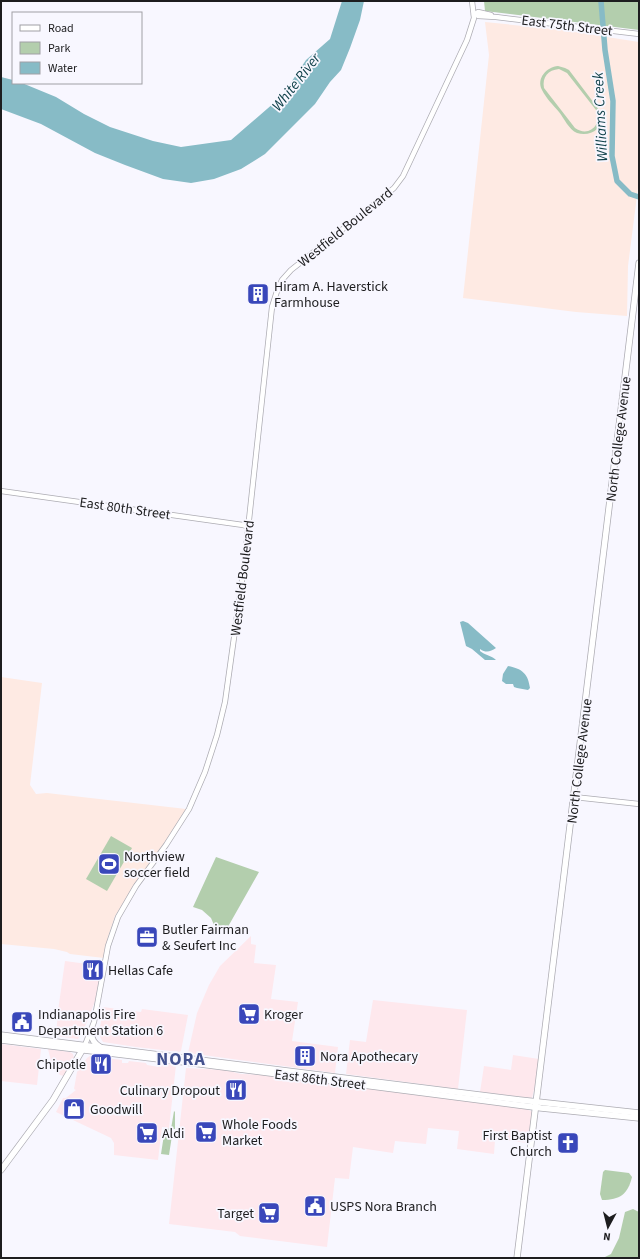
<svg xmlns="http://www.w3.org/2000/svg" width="640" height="1259" font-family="'Source Sans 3',sans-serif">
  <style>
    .commercial { fill: #fee8ed }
    .education { fill: #feeae3 }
    .green { fill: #b3cead; fill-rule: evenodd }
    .water { fill: #87bbc6 }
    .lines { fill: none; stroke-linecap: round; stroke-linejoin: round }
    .river { stroke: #87bbc6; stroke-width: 5.5 }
    .minor-casing { stroke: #adacb3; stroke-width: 6 }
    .major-casing { stroke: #adacb3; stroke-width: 7 }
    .minor { stroke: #fff; stroke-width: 4.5 }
    .major { stroke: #fff; stroke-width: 5.5 }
    .labels { text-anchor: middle; stroke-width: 3.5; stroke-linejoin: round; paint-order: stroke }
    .street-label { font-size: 14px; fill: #1d1d1f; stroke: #f8f7ff }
    .poi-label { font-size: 14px; fill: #1d1d1f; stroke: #f8f7ff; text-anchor: start }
    .water-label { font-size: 15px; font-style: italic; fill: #0c3e47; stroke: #f8f7ff }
    .district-label { font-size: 18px; font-weight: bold; letter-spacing: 1px; fill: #44528e; stroke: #f8f7ff }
  </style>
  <rect width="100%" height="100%" fill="#f8f7ff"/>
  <g class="commercial">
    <polygon points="251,936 251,944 256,945 254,963 276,965 271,999 298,1002 292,1041 338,1047 335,1073 188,1053 197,1013 209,985 220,966"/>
    <polygon points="65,961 102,966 95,1001 87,1022 78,1039 56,1036 58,1011"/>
    <polygon points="373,1000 467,1010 458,1089 346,1074 350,1040 366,1042"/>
    <polygon points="103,1007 141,1012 142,1009 188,1015 181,1051 179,1052 136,1047 103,1042 99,1035"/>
    <polygon points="1,1044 41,1049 37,1085 1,1081"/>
    <polygon points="48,1049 70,1052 73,1054 74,1059 64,1076 60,1075 56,1071 51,1061"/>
    <polygon points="513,1055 539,1059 537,1077 532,1098 480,1092 484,1066 511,1070"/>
    <polygon points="90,1056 122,1060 122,1063 128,1063 129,1061 146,1063 147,1065 159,1067 161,1063 176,1065 169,1128 162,1127 158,1160 114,1155 114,1143 111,1138 56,1112 63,1098 66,1098 76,1090 74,1089 77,1072 87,1058"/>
    <polygon points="186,1068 225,1070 241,1074 267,1075 523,1108 531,1111 532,1112 528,1143 497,1139 495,1140 494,1154 457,1149 459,1131 428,1128 426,1144 395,1141 393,1153 353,1147 349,1179 335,1178 327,1247 240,1236 235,1232 169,1224"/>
  </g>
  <g class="education">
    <polygon points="485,22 562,30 639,42 639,180 628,266 627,316 576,312 463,298 489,55"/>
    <polygon points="1,677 42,683 30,785 36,794 47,793 186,809 169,838 137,881 115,916 108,937 104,958 70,954 67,952 54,949 1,944"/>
  </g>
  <g class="green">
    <polygon points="484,1 639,1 639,30 485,11"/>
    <path d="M 558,66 L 565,68 L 569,70 L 600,111 C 602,118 601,124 597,129 C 592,134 584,135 577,133 C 569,130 564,118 559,112 C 553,105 546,98 542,90 C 536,78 547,67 558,66 ZM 559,69 L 567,73 L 596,110 C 603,124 589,138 575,128 L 544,88 C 542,77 548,70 559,69 Z"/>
    <polygon points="111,836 132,848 107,891 86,879"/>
    <polygon points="216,857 259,872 225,932 214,925 211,918 202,910 193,907"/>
    <polygon points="174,1111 175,1112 175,1129 173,1129 169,1155 161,1154 165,1128 171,1129"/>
    <path d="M 605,1170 L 629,1173 L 632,1177 C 628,1194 620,1200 602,1200 L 600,1194 L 603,1172 Z"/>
    <polygon points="633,1209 639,1212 639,1258 603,1258 611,1254 619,1238 625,1212"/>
  </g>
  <g class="water">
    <polygon points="342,1 364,1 360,20 350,48 341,70 330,82 315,104 265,154 241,169 214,179 191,183 163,179 125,165 95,153 41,124 1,109 1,77 13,80 13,83 22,83 56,97 84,114 110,127 153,141 181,147 231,140 282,96 306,60 330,39"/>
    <path d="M 463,621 L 468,623 L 496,648 C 490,652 486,653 480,649 L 480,651 C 484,655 493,656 496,660 L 485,660 L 472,649 L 466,646 L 460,622 Z"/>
    <path d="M 508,666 C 523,669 528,674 530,688 L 528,690 L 517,688 L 514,687 L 513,684 L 506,684 L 502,681 L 503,674 Z"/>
  </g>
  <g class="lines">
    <polyline class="river" points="601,1 605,50 613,101 612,156 617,181 630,194 639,197"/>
    <g class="minor-casing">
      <g id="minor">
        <polyline points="476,14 478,16 496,17 639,34"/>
        <polyline points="474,15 478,12 491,15"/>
        <polyline points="1,491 243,525 249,527"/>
        <polyline points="574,797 639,804"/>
        <polyline points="85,1045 94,1022 108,946 118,917 136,886 166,845 189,809 205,772 217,735 225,702 244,566 272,307 278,288 282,280 291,270 382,198 394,188 403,176 467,40 474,18 472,1"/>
      </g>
    </g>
    <g class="major-casing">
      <g id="major">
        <path d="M 91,1033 C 92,1040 94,1043 100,1047"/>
        <polyline points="1,1035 520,1100 639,1113"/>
        <polyline points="1,1040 200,1064 541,1108 639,1118"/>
        <polyline points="1,1170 53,1100 84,1047"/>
        <polyline points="517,1258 639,263"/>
      </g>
    </g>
    <use href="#minor" class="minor"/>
    <use href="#major" class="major"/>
  </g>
  <defs>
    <g id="building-square" transform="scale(1.15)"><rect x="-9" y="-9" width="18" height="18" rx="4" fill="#3947ba" stroke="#f8f7ff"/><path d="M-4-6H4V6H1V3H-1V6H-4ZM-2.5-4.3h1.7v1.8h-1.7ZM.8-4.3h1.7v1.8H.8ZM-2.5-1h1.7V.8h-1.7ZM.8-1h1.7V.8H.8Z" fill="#fff"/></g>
    <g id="stadium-square" transform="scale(1.15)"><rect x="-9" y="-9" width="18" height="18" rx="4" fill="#3947ba" stroke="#f8f7ff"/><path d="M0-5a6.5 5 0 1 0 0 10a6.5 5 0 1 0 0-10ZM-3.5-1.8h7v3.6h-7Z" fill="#fff"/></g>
    <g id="office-square" transform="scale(1.15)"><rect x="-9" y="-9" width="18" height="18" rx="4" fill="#3947ba" stroke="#f8f7ff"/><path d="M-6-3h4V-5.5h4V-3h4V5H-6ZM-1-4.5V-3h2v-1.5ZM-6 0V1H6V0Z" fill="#fff"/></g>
    <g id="restaurant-square" transform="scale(1.15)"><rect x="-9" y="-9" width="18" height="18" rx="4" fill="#3947ba" stroke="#f8f7ff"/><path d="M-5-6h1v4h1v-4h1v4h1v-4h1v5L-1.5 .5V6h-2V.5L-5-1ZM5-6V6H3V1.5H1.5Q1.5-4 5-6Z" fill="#fff"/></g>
    <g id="supermarket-square" transform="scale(1.15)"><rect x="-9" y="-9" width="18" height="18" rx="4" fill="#3947ba" stroke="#f8f7ff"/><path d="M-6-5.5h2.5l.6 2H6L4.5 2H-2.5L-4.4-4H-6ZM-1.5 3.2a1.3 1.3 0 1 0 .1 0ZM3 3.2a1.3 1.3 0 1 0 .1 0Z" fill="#fff"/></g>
    <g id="civic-square" transform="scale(1.15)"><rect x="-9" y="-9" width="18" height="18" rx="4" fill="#3947ba" stroke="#f8f7ff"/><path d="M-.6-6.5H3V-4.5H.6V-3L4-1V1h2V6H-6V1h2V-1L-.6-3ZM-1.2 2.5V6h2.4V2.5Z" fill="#fff"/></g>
    <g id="shop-square" transform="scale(1.15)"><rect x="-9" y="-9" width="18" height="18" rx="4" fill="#3947ba" stroke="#f8f7ff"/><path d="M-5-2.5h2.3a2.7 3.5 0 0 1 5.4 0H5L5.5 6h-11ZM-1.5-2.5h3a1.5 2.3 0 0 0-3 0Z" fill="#fff"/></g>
    <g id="church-square" transform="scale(1.15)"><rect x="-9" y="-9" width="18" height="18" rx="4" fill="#3947ba" stroke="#f8f7ff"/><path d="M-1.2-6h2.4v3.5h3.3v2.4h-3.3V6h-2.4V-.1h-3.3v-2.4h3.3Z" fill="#fff"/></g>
  </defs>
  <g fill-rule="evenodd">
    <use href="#building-square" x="258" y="294"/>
    <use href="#stadium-square" x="109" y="864"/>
    <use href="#office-square" x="147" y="937"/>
    <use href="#restaurant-square" x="93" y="970"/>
    <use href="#supermarket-square" x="249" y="1014"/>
    <use href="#civic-square" x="22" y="1022"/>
    <use href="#building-square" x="305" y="1056"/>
    <use href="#restaurant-square" x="101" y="1064"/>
    <use href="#restaurant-square" x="236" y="1090"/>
    <use href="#shop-square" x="74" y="1109"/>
    <use href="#supermarket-square" x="206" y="1132"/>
    <use href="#supermarket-square" x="147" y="1133"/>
    <use href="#church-square" x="568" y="1143"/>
    <use href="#civic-square" x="315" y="1206"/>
    <use href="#supermarket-square" x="269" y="1213"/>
  </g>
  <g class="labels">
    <g class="street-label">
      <text transform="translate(567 25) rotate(7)" y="5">East 75th Street</text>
      <text transform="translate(345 227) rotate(-39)" y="5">Westfield Boulevard</text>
      <text transform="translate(618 439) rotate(-83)" y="5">North College Avenue</text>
      <text transform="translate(125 508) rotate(8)" y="5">East 80th Street</text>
      <text transform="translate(242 578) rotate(-83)" y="5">Westfield Boulevard</text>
      <text transform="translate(579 761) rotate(-83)" y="5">North College Avenue</text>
      <text transform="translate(320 1079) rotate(7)" y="5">East 86th Street</text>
    </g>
    <g class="poi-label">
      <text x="274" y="291">Hiram A. Haverstick<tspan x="274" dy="16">Farmhouse</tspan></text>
      <text x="124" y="861">Northview<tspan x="124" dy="16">soccer field</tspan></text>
      <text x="162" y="934">Butler Fairman<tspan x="162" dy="16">&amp; Seufert Inc</tspan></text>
      <text x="108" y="975">Hellas Cafe</text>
      <text x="38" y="1019">Indianapolis Fire<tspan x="38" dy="16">Department Station 6</tspan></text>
      <text x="264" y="1019">Kroger</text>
      <text x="320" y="1061">Nora Apothecary</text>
      <text x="86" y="1069" text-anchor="end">Chipotle</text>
      <text x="220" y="1095" text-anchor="end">Culinary Dropout</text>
      <text x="90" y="1114">Goodwill</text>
      <text x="222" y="1129">Whole Foods<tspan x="222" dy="16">Market</tspan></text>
      <text x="162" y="1138">Aldi</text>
      <text x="552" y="1140" text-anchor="end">First Baptist<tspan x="552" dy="16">Church</tspan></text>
      <text x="330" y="1211">USPS Nora Branch</text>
      <text x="254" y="1218" text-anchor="end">Target</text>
    </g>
    <g class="water-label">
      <text transform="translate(296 82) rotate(-52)" y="5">White River</text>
      <text transform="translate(600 117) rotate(-93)" y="5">Williams Creek</text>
    </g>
    <g class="district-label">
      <text x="181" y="1065">NORA</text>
    </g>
  </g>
  <rect width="640" height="1259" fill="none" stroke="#1d1d1f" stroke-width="4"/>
  <rect x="12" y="12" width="130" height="72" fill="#f8f7ff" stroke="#a0a0a5"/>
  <rect x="20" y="25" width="20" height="6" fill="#ffffff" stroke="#a0a0a5"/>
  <text x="48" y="32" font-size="12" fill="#1d1d1f">Road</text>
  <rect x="20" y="42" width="20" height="12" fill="#b3cead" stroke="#a0a0a5"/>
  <text x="48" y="52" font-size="12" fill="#1d1d1f">Park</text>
  <rect x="20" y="62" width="20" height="12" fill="#87bbc6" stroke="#a0a0a5"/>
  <text x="48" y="72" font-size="12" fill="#1d1d1f">Water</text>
  <g transform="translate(608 1227) rotate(187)" stroke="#f8f7ff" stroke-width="3" paint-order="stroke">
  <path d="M0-3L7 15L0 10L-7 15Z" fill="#1d1d1f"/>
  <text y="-6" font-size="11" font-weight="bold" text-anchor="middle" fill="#1d1d1f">N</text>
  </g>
</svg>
